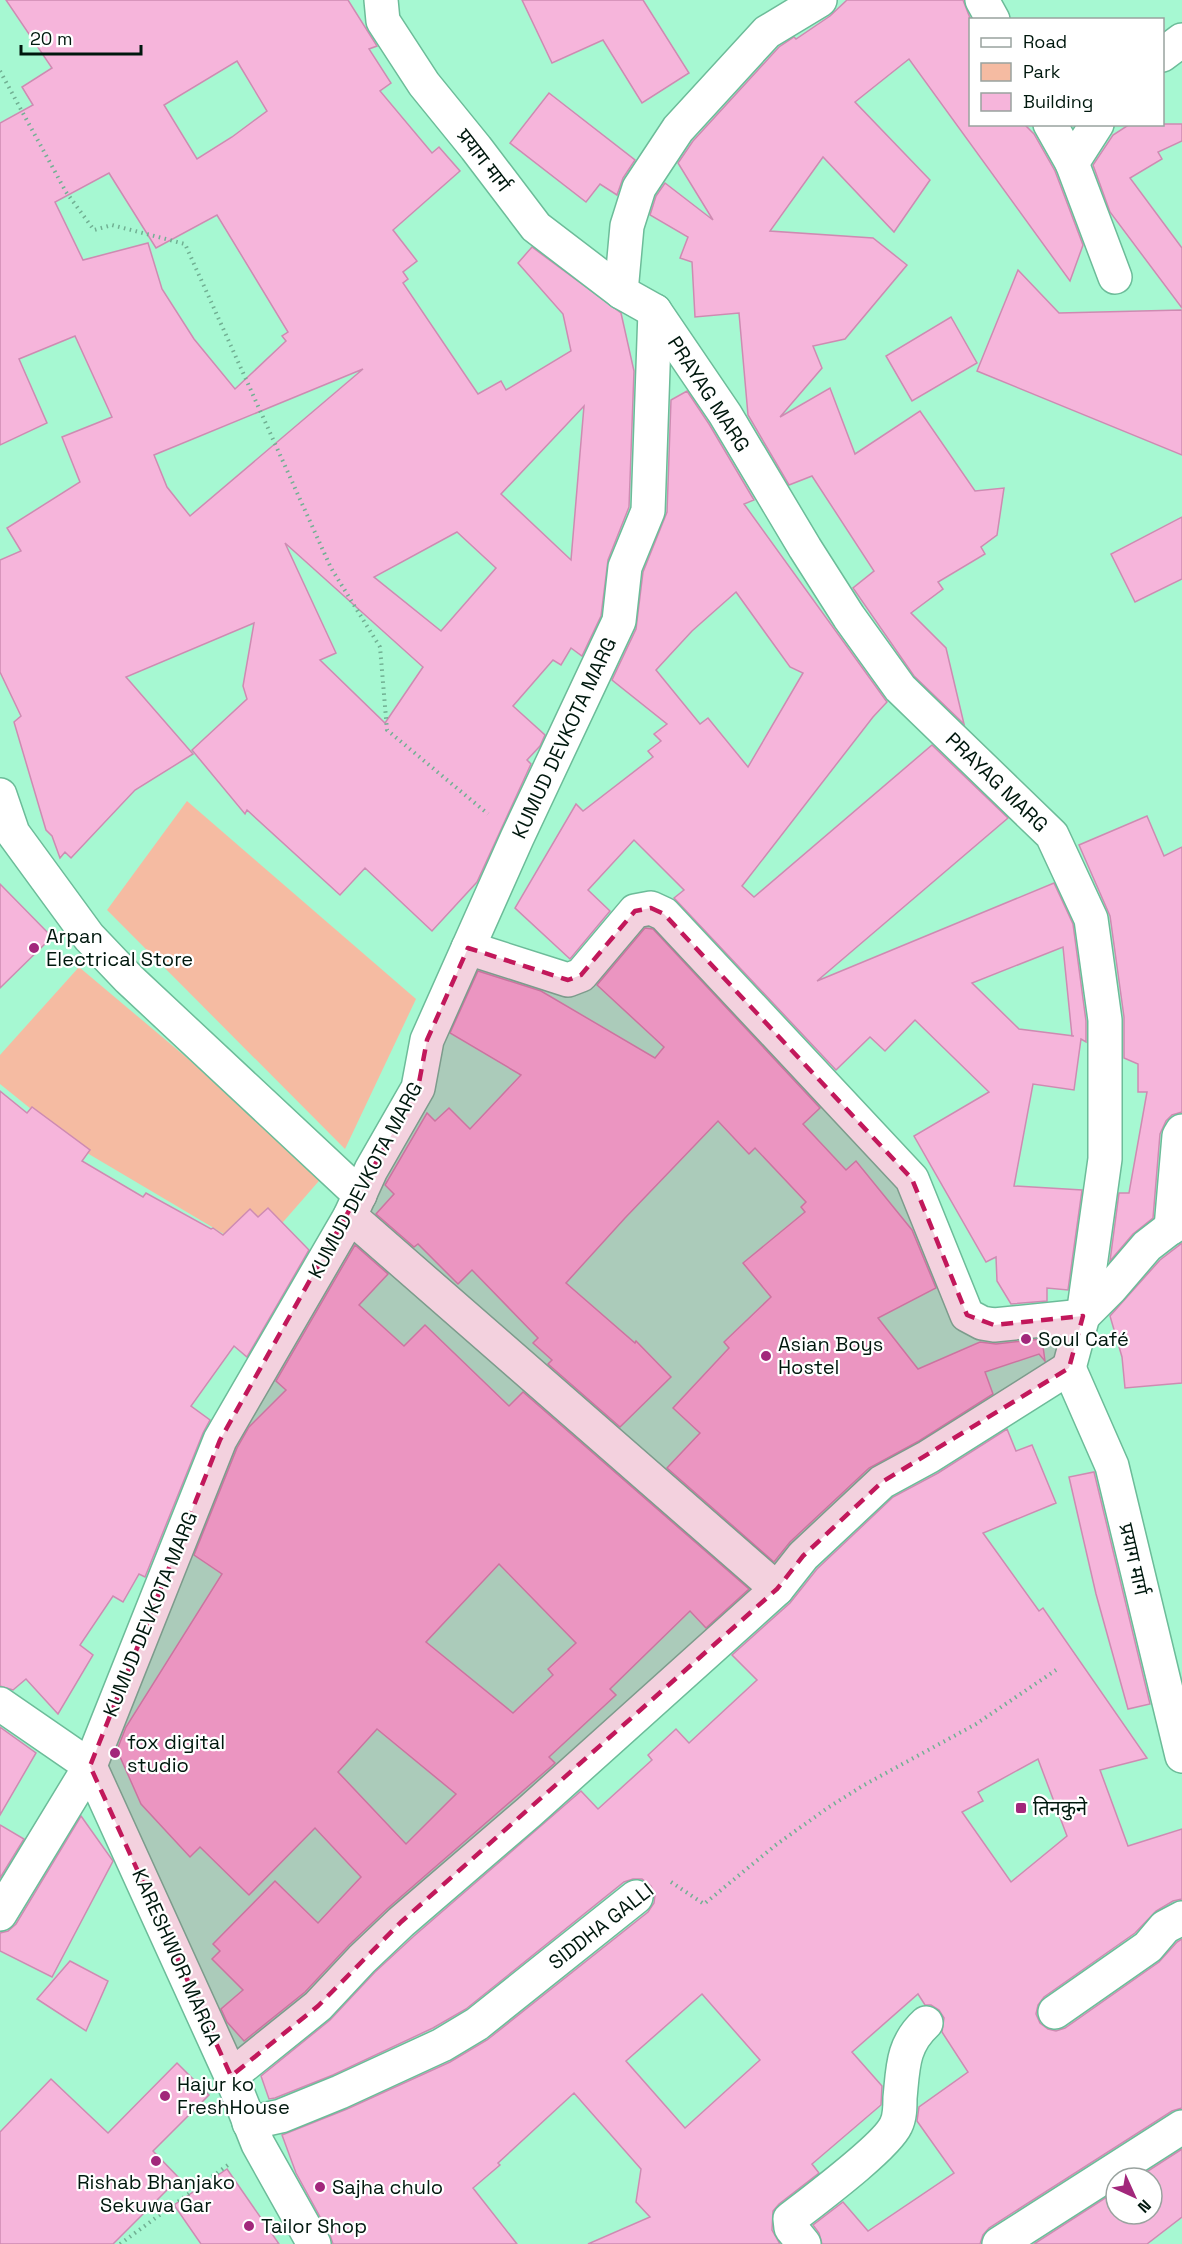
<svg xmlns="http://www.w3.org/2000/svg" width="1182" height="2244" font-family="'Space Grotesk','Noto Sans Devanagari',sans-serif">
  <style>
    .green { fill: #f5bba2 }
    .building { fill: #f6b5db; stroke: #ce8bb2; stroke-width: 1.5; fill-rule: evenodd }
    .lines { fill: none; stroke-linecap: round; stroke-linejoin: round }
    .minor-casing { stroke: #6cbc99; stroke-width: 36 }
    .path { stroke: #71b093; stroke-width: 4; stroke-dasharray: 1.5 4.5; stroke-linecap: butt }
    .minor { stroke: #fff; stroke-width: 33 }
    .marked { fill: #c2185b; fill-opacity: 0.2; stroke: #c2185b; stroke-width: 4.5; stroke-dasharray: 12 8; stroke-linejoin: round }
    .poi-dot { fill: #a2277b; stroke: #fff; stroke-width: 2 }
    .labels { text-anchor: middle; stroke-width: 4.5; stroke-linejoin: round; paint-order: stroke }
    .street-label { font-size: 20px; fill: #00180e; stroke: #fff }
    .poi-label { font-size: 20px; fill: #00180e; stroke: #fff; text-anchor: start }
  </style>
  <rect width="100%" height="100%" fill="#a6f8d2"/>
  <g class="green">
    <polygon points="187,801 416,999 345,1149 107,910"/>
    <polygon points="79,967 325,1174 256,1253 82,1150 0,1084 0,1055"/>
  </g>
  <g class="building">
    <path d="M 6,0 L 348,0 L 377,46 L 369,49 L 391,83 L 380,91 L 432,153 L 439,147 L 460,171 L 393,230 L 417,261 L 403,272 L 408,279 L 403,283 L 478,394 L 501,381 L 506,390 L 571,351 L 563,314 L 518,263 L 532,247 L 621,313 L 634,371 L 629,507 L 608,560 L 601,616 L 582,656 L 571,648 L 561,665 L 553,660 L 513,706 L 545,735 L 540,746 L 527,760 L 531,764 L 477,882 L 432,931 L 365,868 L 340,895 L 247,810 L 245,814 L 192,750 L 247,699 L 243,686 L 254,623 L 126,677 L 193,754 L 135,790 L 71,858 L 65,852 L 60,858 L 52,836 L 46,830 L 14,722 L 21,716 L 0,672 L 0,560 L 21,551 L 7,528 L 80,482 L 62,437 L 112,417 L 75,336 L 19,359 L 47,423 L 0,445 L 0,123 L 33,105 L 22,87 L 52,68 ZM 237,61 L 267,111 L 232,137 L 197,159 L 164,105 ZM 109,173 L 156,248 L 217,215 L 288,332 L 282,336 L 286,341 L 235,389 L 194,339 L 162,289 L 148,243 L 83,260 L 55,202 ZM 363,369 L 190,516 L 167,487 L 154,455 ZM 584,406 L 571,560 L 501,494 ZM 457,532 L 496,568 L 441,631 L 374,577 ZM 285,543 L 423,667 L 385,723 L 320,660 L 336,653 Z"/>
    <polygon points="522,0 643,0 689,73 642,103 603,40 552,63"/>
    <polygon points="847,0 963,0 970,18 970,124 1024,124 1034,134 1055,171 1083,245 1070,281 909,59 855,102 930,180 894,232 823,157 770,231 873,238 907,265 845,339 813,346 822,368 780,417 830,388 855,454 920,411 975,491 1004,488 997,535 981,547 985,554 938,582 943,589 911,613 946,648 964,724 914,676 853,588 874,571 812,476 789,485 748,415 739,313 695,317 692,262 680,258 688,237 650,215 656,196 665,183 713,220 678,163 693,141 779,47 794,37 796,39 830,16"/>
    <polygon points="549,93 635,160 623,178 617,195 600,184 586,202 510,143"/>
    <polygon points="1130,124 1182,124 1182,141 1158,152 1162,159 1130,178 1182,248 1182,308 1110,212 1093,165 1113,135"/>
    <polygon points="1018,270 1059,313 1182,310 1182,455 977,371"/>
    <polygon points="951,317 977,363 912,401 886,356"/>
    <path d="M 687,391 L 709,424 L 754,500 L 744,504 L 887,702 L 873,717 L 742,886 L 754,897 L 932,745 L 1008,818 L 817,981 L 1054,883 L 1073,924 L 1086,1021 L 1086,1042 L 1081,1039 L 1074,1090 L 1033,1084 L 1014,1186 L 1082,1190 L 1068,1290 L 1047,1288 L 1047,1301 L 1011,1304 L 997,1281 L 996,1257 L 986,1262 L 914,1136 L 989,1092 L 915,1020 L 885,1051 L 870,1037 L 836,1070 L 674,898 L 684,890 L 634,840 L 588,890 L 610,911 L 570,959 L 515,908 L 576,804 L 583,811 L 653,757 L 648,751 L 661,741 L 654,734 L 667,724 L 612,680 L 636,629 L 643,572 L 667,512 L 671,400 ZM 736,592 L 790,667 L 803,673 L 748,767 L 708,718 L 700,724 L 656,670 L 692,631 ZM 1063,947 L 1072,1036 L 1074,1036 L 1019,1029 L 972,983 Z"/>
    <polygon points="1182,517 1182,579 1135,602 1111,554"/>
    <polygon points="1147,816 1164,856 1182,847 1182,1112 1172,1115 1166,1121 1160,1134 1153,1218 1133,1234 1110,1261 1119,1193 1129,1193 1147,1092 1138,1092 1138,1064 1124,1058 1124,1017 1110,916 1079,845"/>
    <polygon points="0,884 52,937 0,988"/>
    <polygon points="645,928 653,929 820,1108 803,1124 846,1170 856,1161 912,1230 936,1288 878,1318 918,1369 980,1342 996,1344 1042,1339 1045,1361 1039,1354 985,1372 993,1394 919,1441 869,1468 790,1542 774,1562 667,1468 700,1433 673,1408 729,1348 724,1342 771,1297 743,1263 805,1212 801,1207 806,1202 755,1148 749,1154 718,1121 625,1218 566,1283 635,1343 636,1341 671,1377 620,1427 548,1364 552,1360 533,1343 538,1338 472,1270 458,1284 418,1244 414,1247 376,1214 394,1194 385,1185 427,1113 435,1121 449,1108 470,1129 521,1075 450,1033 478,971 541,991 655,1058 664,1047 597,985"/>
    <polygon points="0,1091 27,1113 32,1107 90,1150 82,1161 143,1197 146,1193 211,1229 213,1228 223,1235 250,1209 258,1217 268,1208 309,1250 247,1357 234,1346 191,1406 210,1420 203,1433 145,1577 139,1574 123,1602 113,1596 80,1645 93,1655 58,1714 26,1679 13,1690 0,1686"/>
    <polygon points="1182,1243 1182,1383 1125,1388 1122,1357 1110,1316 1160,1260"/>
    <path d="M 355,1245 L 388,1274 L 359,1305 L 404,1346 L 425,1325 L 509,1406 L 523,1392 L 749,1589 L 706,1628 L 690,1611 L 610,1689 L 616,1695 L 549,1757 L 555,1763 L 388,1908 L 349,1945 L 305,1992 L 244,2041 L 227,2022 L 221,2009 L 243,1990 L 212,1959 L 220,1951 L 213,1944 L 275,1881 L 318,1923 L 361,1877 L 315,1828 L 249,1895 L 200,1847 L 190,1857 L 141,1804 L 117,1750 L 126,1727 L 222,1574 L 194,1555 L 237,1448 L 249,1427 L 286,1390 L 276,1381 ZM 499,1564 L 576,1643 L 548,1669 L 553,1675 L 513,1713 L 426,1642 ZM 377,1729 L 456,1794 L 406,1844 L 338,1772 Z"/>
    <path d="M 1007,1429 L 1016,1451 L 1032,1445 L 1056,1503 L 983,1533 L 1039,1611 L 1043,1608 L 1147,1758 L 1100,1770 L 1128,1846 L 1182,1829 L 1182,1899 L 1173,1901 L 1156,1911 L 1135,1933 L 1044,1997 L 1038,2005 L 1036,2014 L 1040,2023 L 1048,2029 L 1056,2031 L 1065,2028 L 1159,1962 L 1177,1942 L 1182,1939 L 1182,2108 L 1172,2111 L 989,2228 L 983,2235 L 980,2244 L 822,2244 L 819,2233 L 813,2225 L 843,2202 L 868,2231 L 954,2173 L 917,2121 L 919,2107 L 968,2072 L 942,2032 L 944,2018 L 939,2010 L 931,2005 L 925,2005 L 918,1994 L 852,2052 L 882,2086 L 881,2105 L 812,2164 L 819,2173 L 779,2204 L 773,2211 L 772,2230 L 780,2244 L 588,2244 L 650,2217 L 636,2202 L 641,2169 L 574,2093 L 498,2163 L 500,2165 L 473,2188 L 517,2244 L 333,2244 L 330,2235 L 296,2173 L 282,2135 L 347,2109 L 450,2062 L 487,2040 L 648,1912 L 654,1903 L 655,1895 L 651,1886 L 642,1879 L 633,1879 L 624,1882 L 466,2009 L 433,2028 L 333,2075 L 275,2098 L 269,2099 L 261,2076 L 330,2020 L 375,1972 L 414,1936 L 581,1791 L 598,1809 L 652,1760 L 648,1755 L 676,1729 L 689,1743 L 757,1680 L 732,1655 L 790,1603 L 817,1569 L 893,1497 L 938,1473 ZM 1038,1759 L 1067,1836 L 1011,1882 L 962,1812 L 983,1801 L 978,1792 ZM 702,1994 L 760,2060 L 685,2128 L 626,2061 Z"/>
    <polygon points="1094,1472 1150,1704 1128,1709 1096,1594 1069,1477"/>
    <polygon points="0,1727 36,1753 0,1815"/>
    <polygon points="81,1816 113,1861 52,1977 0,1951 0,1933 8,1931 16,1924"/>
    <polygon points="0,1825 24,1839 0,1878"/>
    <polygon points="70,1961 108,1981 86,2031 37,1999"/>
    <polygon points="177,2063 209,2095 153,2151 179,2178 113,2244 0,2244 0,2132 51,2079 108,2133"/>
    <polygon points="1182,2149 1182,2217 1147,2244 1034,2244 1116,2191 1116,2214 1152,2214 1152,2178 1137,2178"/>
    <polygon points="227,2169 279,2244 201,2244 174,2205"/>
  </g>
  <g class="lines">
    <g class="minor-casing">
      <g id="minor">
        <polyline points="381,0 383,21 424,84 476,148 536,227 621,292 655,311 725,414 805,548 849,617 900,688 1052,835 1091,919 1105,1020 1105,1159 1083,1316 1069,1368"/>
        <polyline points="982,0 993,20"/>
        <polyline points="1162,55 1182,40"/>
        <polyline points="1050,124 1072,163 1115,277"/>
        <polyline points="1072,163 1097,124"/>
        <polyline points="621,292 627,226 639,188 678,129 767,32 820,0"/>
        <polyline points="0,795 13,833 89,937 129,979 360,1195"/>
        <polyline points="468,948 568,980 581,975 635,911 651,908 664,914 912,1179 967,1315 982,1323 994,1325 1083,1316 1111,1288 1147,1246 1182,1219"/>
        <polyline points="350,1216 777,1589"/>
        <polyline points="1171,1228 1179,1136 1182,1131"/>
        <polyline points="1069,1368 1112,1466 1182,1756"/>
        <polyline points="0,1704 90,1766"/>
        <polyline points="90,1766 231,2076 258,2144 314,2244"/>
        <polyline points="0,1914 90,1766 220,1440 350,1216 371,1170 418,1088 427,1040 517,838 619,621 625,567 648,511 655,311"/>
        <polyline points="1055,2012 1148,1947 1165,1927 1182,1918"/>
        <polyline points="231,2076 318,2006 362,1959 401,1922 529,1812 777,1589 803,1556 882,1482 928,1457 1069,1368"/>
        <polyline points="249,2123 281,2116 340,2092 442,2045 477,2024 636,1897"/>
        <path d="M 804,2244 L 791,2228 L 790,2219 C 813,2201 886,2147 896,2125 C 900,2117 900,2107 900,2098 C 903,2068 902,2045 926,2023"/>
        <polyline points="999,2244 1182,2127"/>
      </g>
    </g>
    <g class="path">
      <polyline points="0,71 66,192 94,230 112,225 185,244 331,568 380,647 387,730 488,814"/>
      <polyline points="671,1882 704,1904 777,1844 829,1807 864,1785 976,1724 1056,1670"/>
      <polyline points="120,2244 228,2165"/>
    </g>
    <use href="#minor" class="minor"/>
  </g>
  <path class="marked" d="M 651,908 L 664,914 L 912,1179 L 967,1315 L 994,1325 L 1083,1316 L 1069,1368 L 882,1482 L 803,1556 L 777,1589 L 401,1922 L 318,2006 L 231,2076 L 90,1766 L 220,1440 L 418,1088 L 427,1040 L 468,948 L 568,980 L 581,975 L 635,911 Z"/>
  <g class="poi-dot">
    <circle cx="34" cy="948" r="6"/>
    <circle cx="1026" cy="1339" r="6"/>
    <circle cx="766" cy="1356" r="6"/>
    <circle cx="115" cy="1753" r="6"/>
    <rect x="1015" y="1802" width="12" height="12" rx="3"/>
    <circle cx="165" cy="2096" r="6"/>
    <circle cx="156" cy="2161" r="6"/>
    <circle cx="320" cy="2187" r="6"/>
    <circle cx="249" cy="2226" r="6"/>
  </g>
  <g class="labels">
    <g class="street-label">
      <text transform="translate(484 160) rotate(52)" y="7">प्रयाग मार्ग</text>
      <text transform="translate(709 394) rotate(57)" y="7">PRAYAG MARG</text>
      <text transform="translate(564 738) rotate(-65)" y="7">KUMUD DEVKOTA MARG</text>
      <text transform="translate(997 782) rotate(44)" y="7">PRAYAG MARG</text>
      <text transform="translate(365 1180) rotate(-62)" y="7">KUMUD DEVKOTA MARG</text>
      <text transform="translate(1134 1559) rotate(77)" y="7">प्रयाग मार्ग</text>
      <text transform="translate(150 1614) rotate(-68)" y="7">KUMUD DEVKOTA MARG</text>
      <text transform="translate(601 1926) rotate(-38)" y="7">SIDDHA GALLI</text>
      <text transform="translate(177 1957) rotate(66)" y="7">KARESHWOR MARGA</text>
    </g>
    <g class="poi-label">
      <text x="46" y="943">Arpan<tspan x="46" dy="23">Electrical Store</tspan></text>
      <text x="1038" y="1346">Soul Café</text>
      <text x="778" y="1351">Asian Boys<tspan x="778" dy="23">Hostel</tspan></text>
      <text x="127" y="1749">fox digital<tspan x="127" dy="23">studio</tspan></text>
      <text x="1033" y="1815">तिनकुने</text>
      <text x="177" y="2091">Hajur ko<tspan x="177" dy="23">FreshHouse</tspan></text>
      <text x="156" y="2189" text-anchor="middle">Rishab Bhanjako<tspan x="156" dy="23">Sekuwa Gar</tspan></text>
      <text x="332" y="2194">Sajha chulo</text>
      <text x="261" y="2233">Tailor Shop</text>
    </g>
  </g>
  <rect x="969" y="18" width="195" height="108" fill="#ffffff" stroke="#99a39f" stroke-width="1.5"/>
  <rect x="981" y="38" width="30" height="9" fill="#ffffff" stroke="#99a39f" stroke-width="1.5"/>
  <text x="1023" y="48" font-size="18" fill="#00180e">Road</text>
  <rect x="981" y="63" width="30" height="18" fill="#f5bba2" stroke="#99a39f" stroke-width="1.5"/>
  <text x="1023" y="78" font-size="18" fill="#00180e">Park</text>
  <rect x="981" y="93" width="30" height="18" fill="#f6b5db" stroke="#99a39f" stroke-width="1.5"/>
  <text x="1023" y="108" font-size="18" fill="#00180e">Building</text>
  <g transform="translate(1134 2196) rotate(135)"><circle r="28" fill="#ffffff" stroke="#99a39f" stroke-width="1.5"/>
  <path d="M0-4.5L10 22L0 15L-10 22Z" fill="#a2277b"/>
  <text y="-9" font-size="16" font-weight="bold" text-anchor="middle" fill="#00180e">N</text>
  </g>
  <path d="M21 45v9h120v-9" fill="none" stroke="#00180e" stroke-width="3"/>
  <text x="30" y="45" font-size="18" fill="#00180e" stroke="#ffffff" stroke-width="4.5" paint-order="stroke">20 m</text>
</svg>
